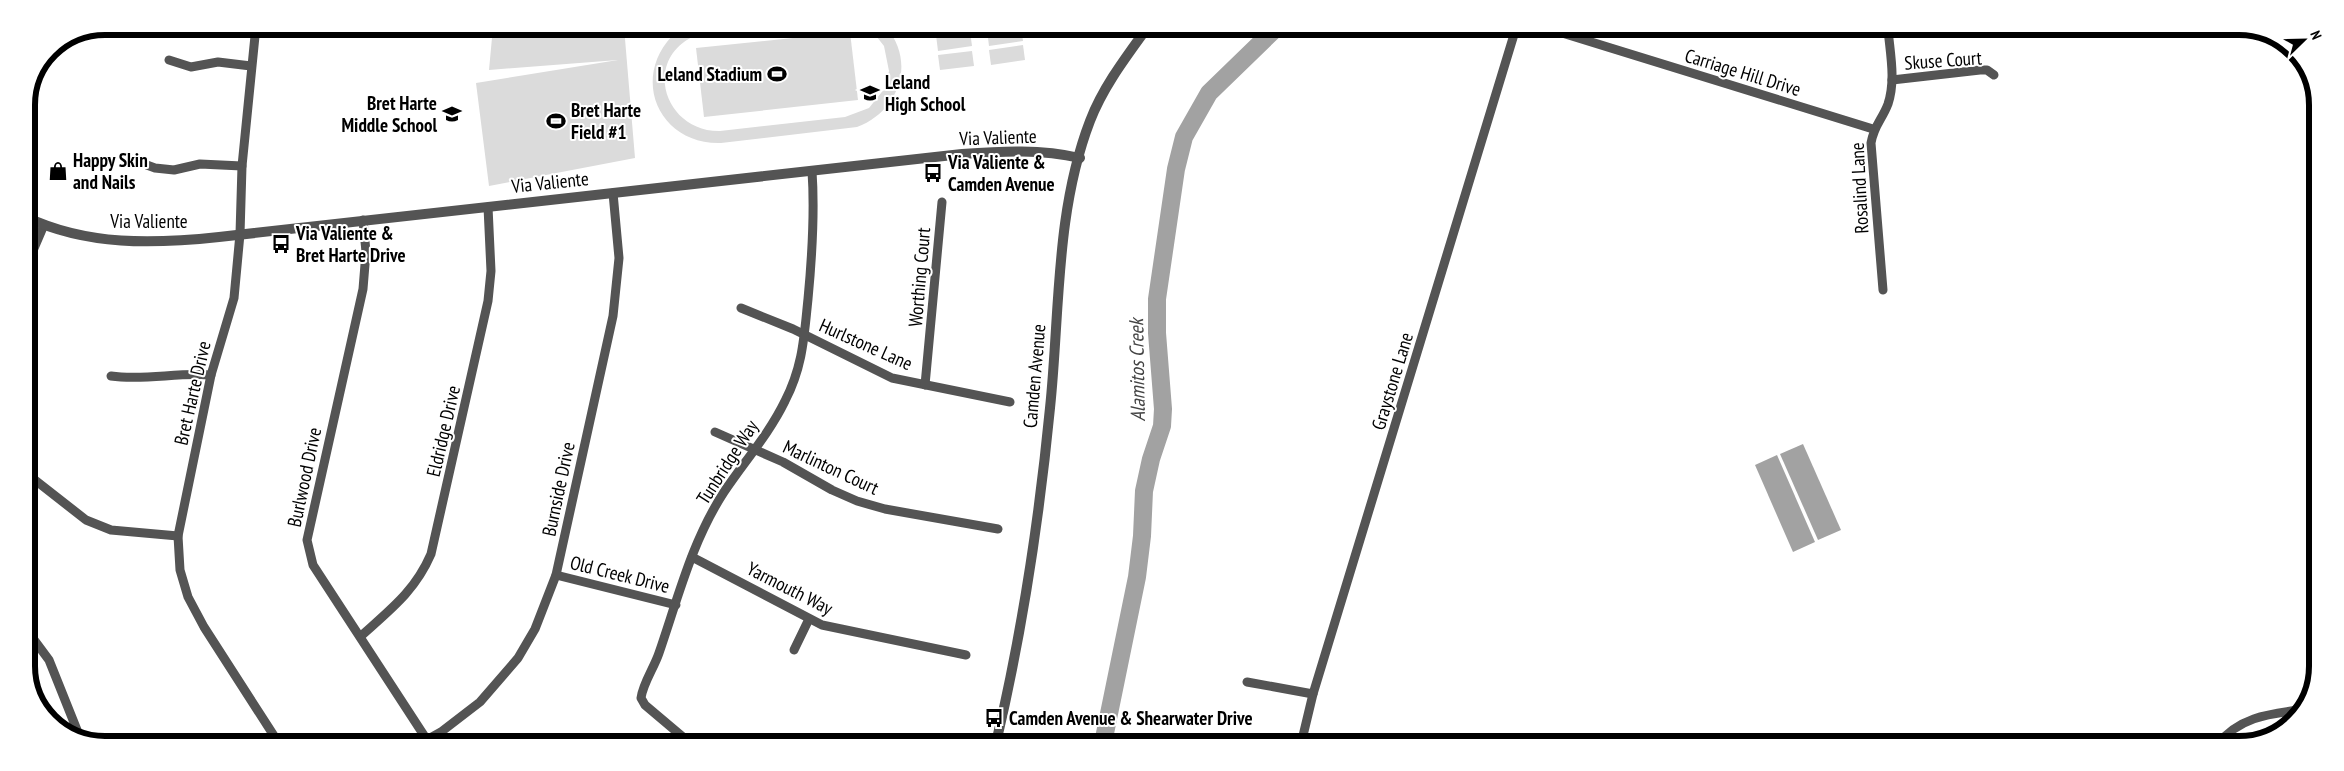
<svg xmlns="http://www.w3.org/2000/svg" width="2344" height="771" font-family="'PT Sans Narrow',sans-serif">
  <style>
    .green { fill: #dbdbdb }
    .water { fill: #a2a2a2 }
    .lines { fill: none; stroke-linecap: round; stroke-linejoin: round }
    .river { stroke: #a2a2a2; stroke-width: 18 }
    .minor { stroke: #545454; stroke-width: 9 }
    .tertiary { stroke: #545454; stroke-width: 10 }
    .labels { text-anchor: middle; stroke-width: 4; stroke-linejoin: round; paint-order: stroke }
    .street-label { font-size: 19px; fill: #000; stroke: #fff }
    .poi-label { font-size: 19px; font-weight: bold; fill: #000; stroke: #fff; text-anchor: start }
    .water-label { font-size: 20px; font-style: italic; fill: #434343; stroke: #fff }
    .rim { fill: none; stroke: #000; stroke-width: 6 }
  </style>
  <rect width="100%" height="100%" fill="#fff"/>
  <g class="green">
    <polygon points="493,27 624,27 635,158 489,186 476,83 618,60 489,70"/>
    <path d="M 659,27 L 752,27 C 733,29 709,28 692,37 C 642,63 666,132 720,131 L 845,117 L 869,108 L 885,88 L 889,71 L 884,46 L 869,27 L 886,27 C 917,63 898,112 857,127 L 721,143 C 661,145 630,81 672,36 L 660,37 Z"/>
    <polygon points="1005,27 1021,27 1023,41 989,46 987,30"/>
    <polygon points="970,31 972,46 938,51 936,35"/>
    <polygon points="850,32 858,100 704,117 696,48"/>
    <polygon points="1023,45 1025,60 991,65 989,50"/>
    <polygon points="972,51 974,66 940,70 938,55"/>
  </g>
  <g class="water">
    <polygon points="1803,444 1841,530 1818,540 1780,454"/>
    <polygon points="1777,455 1815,542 1793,552 1755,465"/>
  </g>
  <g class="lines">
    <polyline class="river" points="1103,743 1137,577 1142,536 1144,491 1151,459 1162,426 1163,409 1157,333 1157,299 1176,169 1184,137 1209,93 1276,28"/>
    <g class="minor">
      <polyline points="256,26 242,166 240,234 234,298 211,375 178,536 180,570 188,597 204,627 278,742"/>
      <polyline points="1546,28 1873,129"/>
      <polyline points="169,60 191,67 218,62 251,66"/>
      <polyline points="1892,80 1980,70 1987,70 1994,75"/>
      <polyline points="125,157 155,168 174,170 200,164 242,166"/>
      <polyline points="363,220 366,252 363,289 307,540 313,565 427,740"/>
      <polyline points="26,267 44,225"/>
      <path d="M 1883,290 L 1871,143 C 1874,125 1882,120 1888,104 C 1896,80 1890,53 1888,29"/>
      <polyline points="741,308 793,329 892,378 1010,402"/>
      <path d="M 111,376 C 144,381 178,372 211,375"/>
      <polyline points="925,385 942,202"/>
      <polyline points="715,432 783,462 832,490 857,501 885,509 998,529"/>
      <polyline points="26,473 86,520 111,530 178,536"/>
      <polyline points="692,557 822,625 966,655"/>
      <polyline points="556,575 676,605"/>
      <polyline points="26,629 49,660 81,740"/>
      <path d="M 361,636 C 391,609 415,591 431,554 L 488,301 L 491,271 L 488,207"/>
      <polyline points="794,650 809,619"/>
      <polyline points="1247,682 1313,694"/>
      <polyline points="423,742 441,732 480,702 518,658 535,629 556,575 613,316 619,258 613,193"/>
      <path d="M 690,743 L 645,705 L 641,698 C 643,683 654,668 659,653 C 678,598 692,541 724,492 C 744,462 769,434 785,401 C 803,366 804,337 808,299 C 812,257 815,214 812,171"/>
      <polyline points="1301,744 1313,694 1516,28"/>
      <path d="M 2217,745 C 2238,718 2267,714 2299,710"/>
    </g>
    <g class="tertiary">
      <path d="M 26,217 C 87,246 154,244 219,237 L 962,154 C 1002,151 1041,149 1080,158"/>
      <path d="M 996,743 C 1022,633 1039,521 1050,408 C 1060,313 1055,212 1090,121 C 1103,87 1126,57 1147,28"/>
    </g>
  </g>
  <defs>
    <g id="stadium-bare" transform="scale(1.5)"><path d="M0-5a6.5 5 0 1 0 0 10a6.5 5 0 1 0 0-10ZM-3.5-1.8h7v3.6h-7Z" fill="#000" stroke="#fff" stroke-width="2.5" paint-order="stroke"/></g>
    <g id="school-bare" transform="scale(1.5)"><path d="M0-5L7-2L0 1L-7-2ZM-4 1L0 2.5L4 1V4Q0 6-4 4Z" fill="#000" stroke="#fff" stroke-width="2.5" paint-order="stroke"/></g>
    <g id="shop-bare" transform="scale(1.5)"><path d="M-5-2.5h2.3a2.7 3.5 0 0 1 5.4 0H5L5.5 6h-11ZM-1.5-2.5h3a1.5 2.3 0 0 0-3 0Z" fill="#000" stroke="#fff" stroke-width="2.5" paint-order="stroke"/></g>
    <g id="bus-bare" transform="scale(1.5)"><path d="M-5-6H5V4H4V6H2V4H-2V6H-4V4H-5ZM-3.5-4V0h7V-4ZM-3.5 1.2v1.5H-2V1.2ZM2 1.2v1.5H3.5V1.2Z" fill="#000" stroke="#fff" stroke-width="2.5" paint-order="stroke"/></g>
  </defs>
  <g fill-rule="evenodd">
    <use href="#stadium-bare" x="777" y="74"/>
    <use href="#school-bare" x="870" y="93"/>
    <use href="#school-bare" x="452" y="114"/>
    <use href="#stadium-bare" x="556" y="121"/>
    <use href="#shop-bare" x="58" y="171"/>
    <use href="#bus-bare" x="933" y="173"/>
    <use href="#bus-bare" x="281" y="244"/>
    <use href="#bus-bare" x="994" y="718"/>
  </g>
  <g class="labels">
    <g class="street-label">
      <text transform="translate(1943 60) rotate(-4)" y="7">Skuse Court</text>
      <text transform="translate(1743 72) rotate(17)" y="7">Carriage Hill Drive</text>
      <text transform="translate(998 137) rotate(-2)" y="7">Via Valiente</text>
      <text transform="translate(550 182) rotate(-6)" y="7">Via Valiente</text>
      <text transform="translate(1859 188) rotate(-93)" y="7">Rosalind Lane</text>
      <text x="149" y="228">Via Valiente</text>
      <text transform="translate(919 277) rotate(-85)" y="7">Worthing Court</text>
      <text transform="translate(866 344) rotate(24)" y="7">Hurlstone Lane</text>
      <text transform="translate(1034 376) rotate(-85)" y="7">Camden Avenue</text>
      <text transform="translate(1392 381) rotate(-73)" y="7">Graystone Lane</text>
      <text transform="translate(192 393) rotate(-77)" y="7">Bret Harte Drive</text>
      <text transform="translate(443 431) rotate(-77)" y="7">Eldridge Drive</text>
      <text transform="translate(727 462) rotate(-57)" y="7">Tunbridge Way</text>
      <text transform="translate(831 467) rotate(25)" y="7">Marlinton Court</text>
      <text transform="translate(304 477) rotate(-78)" y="7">Burlwood Drive</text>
      <text transform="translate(558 489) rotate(-78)" y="7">Burnside Drive</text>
      <text transform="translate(620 574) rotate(14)" y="7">Old Creek Drive</text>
      <text transform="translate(790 588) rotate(27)" y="7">Yarmouth Way</text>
    </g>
    <g class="poi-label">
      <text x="762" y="81" text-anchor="end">Leland Stadium</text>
      <text x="885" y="89">Leland<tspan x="885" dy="22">High School</tspan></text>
      <text x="437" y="110" text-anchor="end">Bret Harte<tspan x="437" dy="22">Middle School</tspan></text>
      <text x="571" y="117">Bret Harte<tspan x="571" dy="22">Field #1</tspan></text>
      <text x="73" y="167">Happy Skin<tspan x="73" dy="22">and Nails</tspan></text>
      <text x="948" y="169">Via Valiente &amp;<tspan x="948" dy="22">Camden Avenue</tspan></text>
      <text x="296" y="240">Via Valiente &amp;<tspan x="296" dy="22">Bret Harte Drive</tspan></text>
      <text x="1009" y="725">Camden Avenue &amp; Shearwater Drive</text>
    </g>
    <g class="water-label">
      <text transform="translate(1137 370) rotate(-91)" y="7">Alamitos Creek</text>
    </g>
  </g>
  <path d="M0 0H2344V771H0ZM105 35H2239A70 70 0 0 1 2309 105V666A70 70 0 0 1 2239 736H105A70 70 0 0 1 35 666V105A70 70 0 0 1 105 35Z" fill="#fff" fill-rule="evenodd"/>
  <path class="rim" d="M105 35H2239A70 70 0 0 1 2309 105V666A70 70 0 0 1 2239 736H105A70 70 0 0 1 35 666V105A70 70 0 0 1 105 35Z"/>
  <g transform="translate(2304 40) rotate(67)" stroke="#ffffff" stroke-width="4" paint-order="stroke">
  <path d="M0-4L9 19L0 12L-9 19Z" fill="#000000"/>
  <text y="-8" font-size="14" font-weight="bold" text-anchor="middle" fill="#000000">N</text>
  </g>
</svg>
